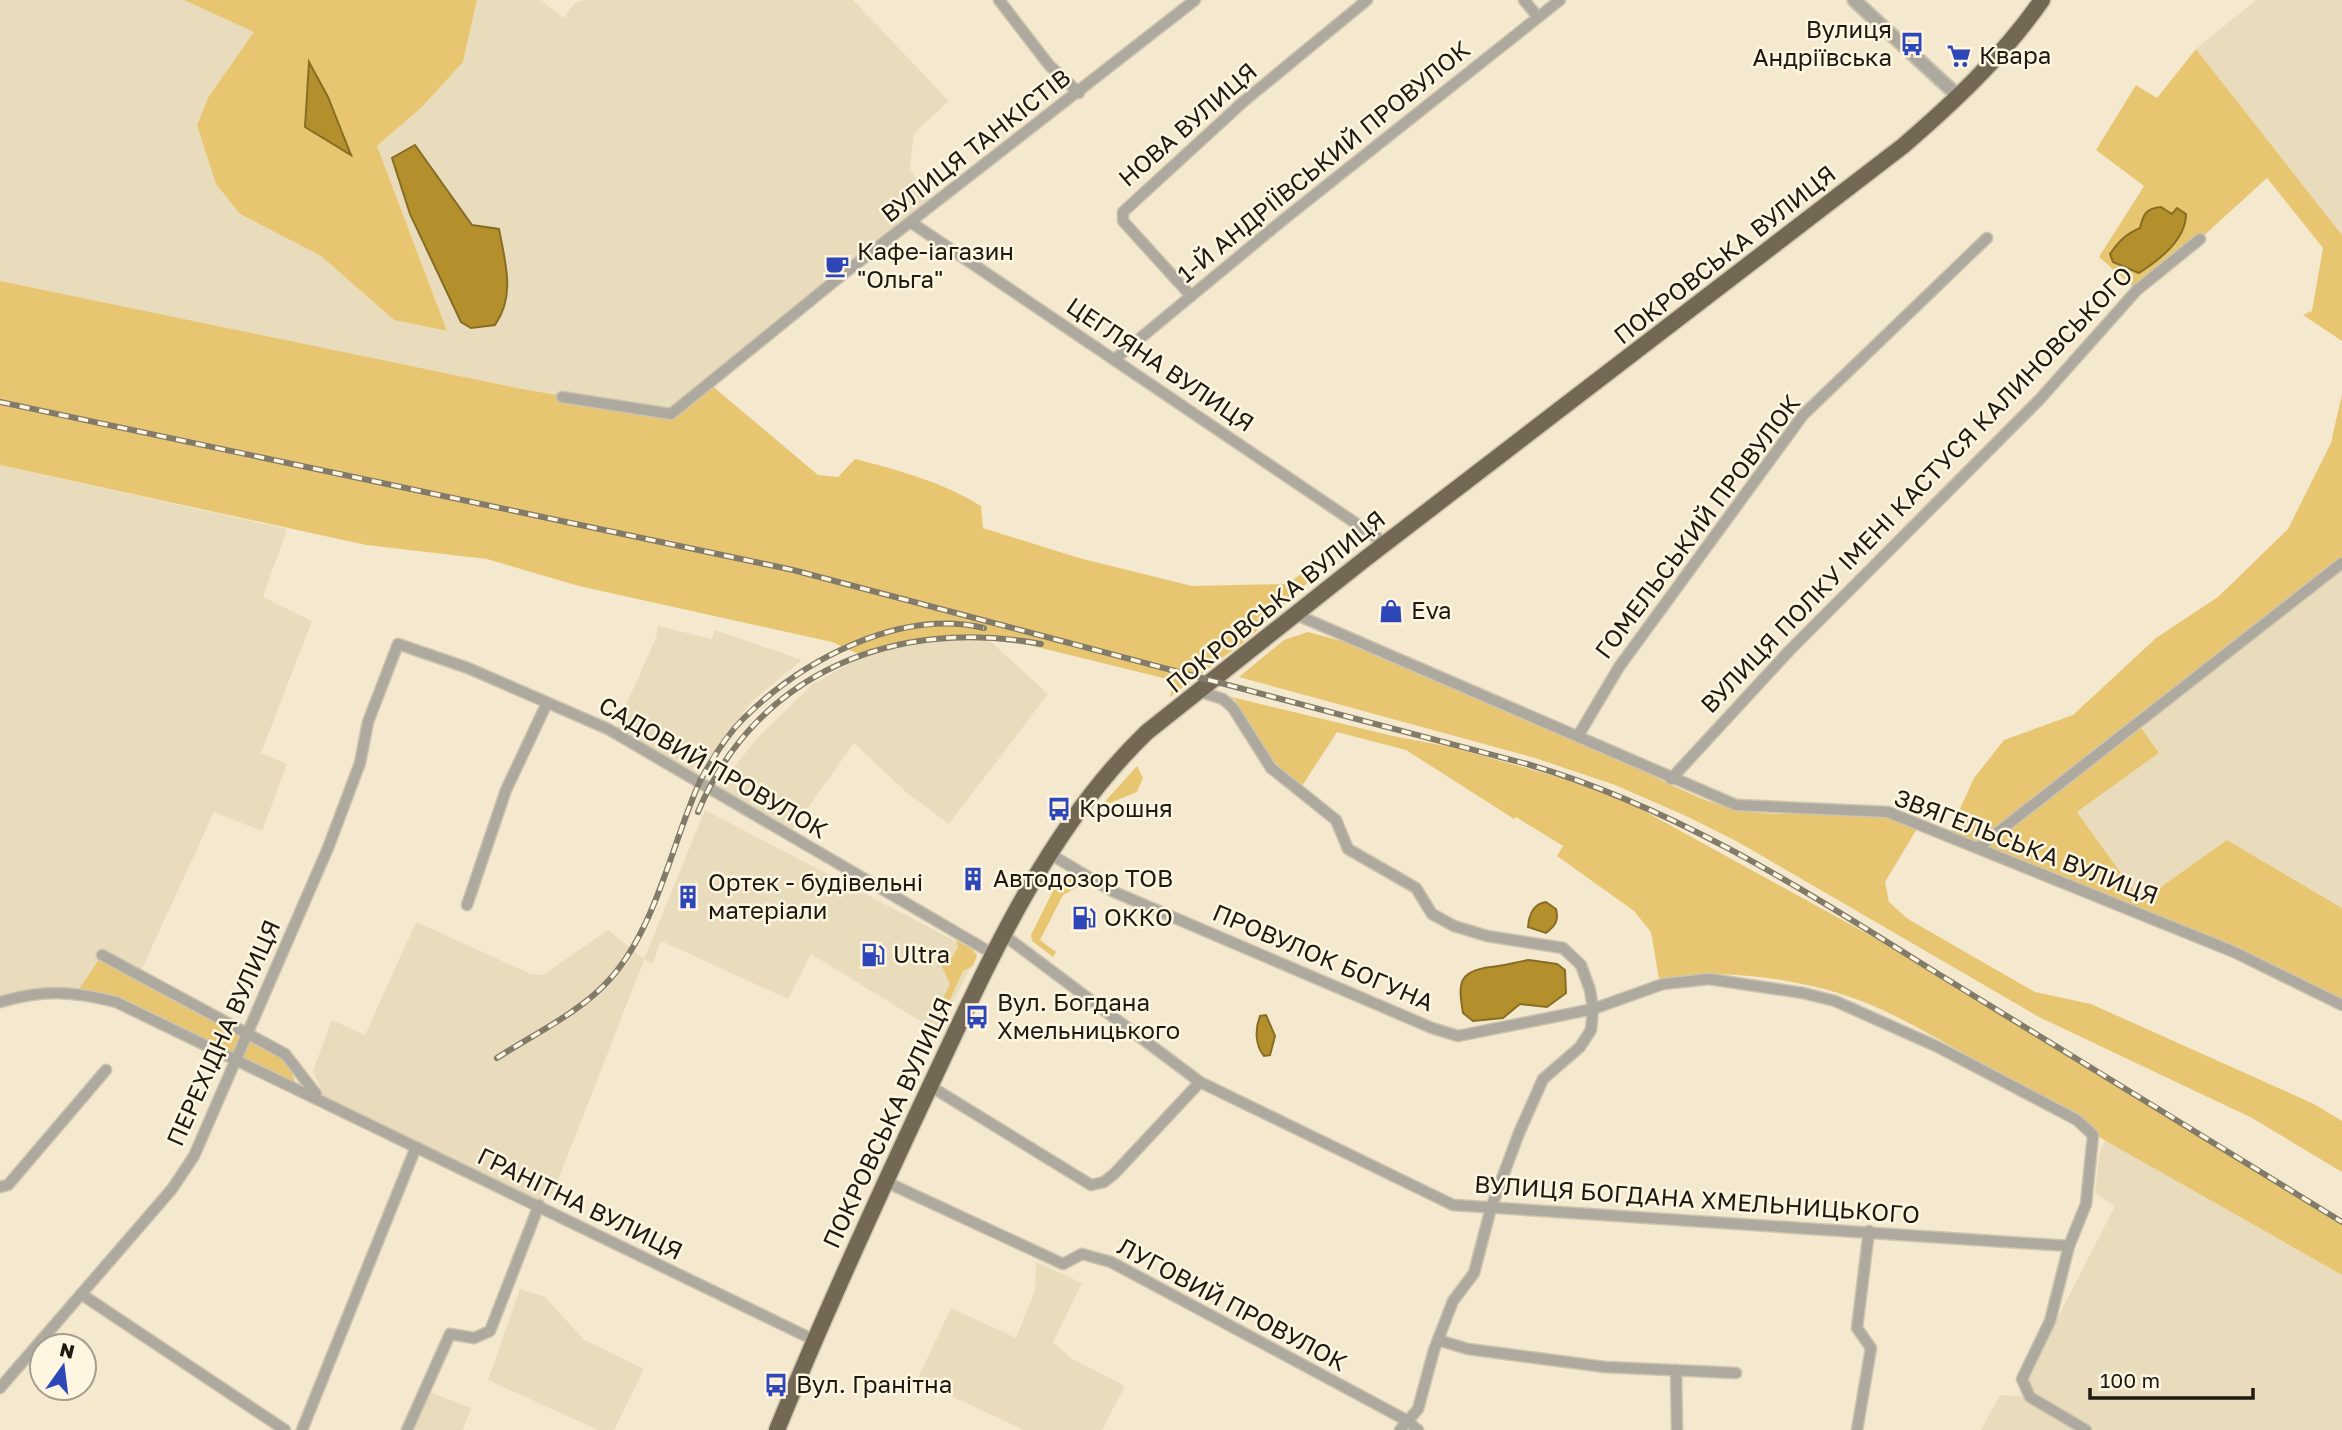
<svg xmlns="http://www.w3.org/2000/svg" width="2342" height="1430" font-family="'Golos Text',sans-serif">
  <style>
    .built { fill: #e9dcbc }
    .green { fill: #e8c671 }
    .water { fill: #b4902c; stroke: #876d24; stroke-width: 2 }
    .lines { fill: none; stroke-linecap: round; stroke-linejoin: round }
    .minor-casing { stroke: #cdc4ad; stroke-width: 13 }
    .tertiary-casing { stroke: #cdc4ad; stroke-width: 16 }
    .trunk-casing { stroke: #cdc4ad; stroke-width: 19 }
    .minor { stroke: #ada99e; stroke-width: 10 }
    .tertiary { stroke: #ada99e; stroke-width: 12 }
    .trunk { stroke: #726854; stroke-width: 16 }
    .rail-casing { stroke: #827b6a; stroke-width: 6 }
    .rail { stroke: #fff6e2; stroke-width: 3.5; stroke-dasharray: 10; stroke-linecap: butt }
    .labels { text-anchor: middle; stroke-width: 5; stroke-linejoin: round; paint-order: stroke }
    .poi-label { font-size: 24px; fill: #1e1a11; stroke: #fff6e2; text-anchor: start }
    .street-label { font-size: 24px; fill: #1e1a11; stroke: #fff6e2 }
  </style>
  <rect width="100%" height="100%" fill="#f4e9cf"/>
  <g class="built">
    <polygon points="0,0 184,0 255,31 209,96 240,214 321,256 394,320 446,331 377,146 422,107 463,62 477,0 541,0 563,18 576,2 585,0 853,0 949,101 914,133 910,168 933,207 671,414 522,389 56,294 0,281"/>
    <polygon points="2256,0 2342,0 2342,235 2196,49"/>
    <polygon points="0,465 287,529 263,597 312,621 261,753 287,764 262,831 214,812 139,975 77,992 0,1002"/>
    <polygon points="2342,563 2342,908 2227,840 2141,901 2077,812 2159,753 2138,722"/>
    <polygon points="658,626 712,639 715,630 802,660 753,700 695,777 614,732 656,638"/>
    <polygon points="965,639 989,640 1048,694 949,824 906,792 854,743 788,836 716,790 758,737 813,684 863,656 910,644"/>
    <polygon points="705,810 978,953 938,1032 811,954 788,999 661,941 653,963 644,960 553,1193 539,1205 327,1104 313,1071 332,1020 365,1035 416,922 531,974 543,975 608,930 644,959"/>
    <polygon points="2105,1140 2342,1275 2342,1430 1981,1430 2000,1395 2030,1397 2022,1379 2050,1321 2058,1317 2115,1206 2095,1193 2099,1155"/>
    <polygon points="1036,1262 1082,1283 1053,1342 1071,1358 1125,1386 1102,1430 1024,1430 917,1380 951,1308 1016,1338 1035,1290"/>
    <polygon points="520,1289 545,1297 583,1339 644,1369 614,1430 598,1430 488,1380"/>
    <polygon points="425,1390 471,1408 463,1430 407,1430"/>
  </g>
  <g class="green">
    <polygon points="184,0 477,0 463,62 422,107 377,146 447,331 394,320 321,256 240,214 216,184 197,125 209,96 254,32"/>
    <polygon points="2196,49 2342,235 2342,341 2303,315 2312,311 2323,248 2267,178 2200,239 2137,290 2099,257 2144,186 2096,150 2136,85 2157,98"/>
    <path d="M 0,281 L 522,389 L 671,414 L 710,384 L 818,475 L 838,477 L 855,459 C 898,470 943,482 981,506 L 983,528 L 1079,558 L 1192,586 L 1287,584 L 1301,574 L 1309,581 L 1248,639 L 1170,697 L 1172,687 L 1163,678 L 1009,640 L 961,638 L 910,644 L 863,656 L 832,642 L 579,586 L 487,559 L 366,545 L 0,465 Z"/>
    <polygon points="2342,394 2342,563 2138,723 2159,753 2077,812 2141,901 2227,840 2342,908 2342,1005 2234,952 1948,835 1974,778 2004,740 2073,715 2156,638 2218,597 2288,529 2331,443"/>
    <path d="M 1308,632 L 1345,642 C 1434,680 1524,719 1613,757 C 1653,774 1692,799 1735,809 C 1796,822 1860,803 1918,827 L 1885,882 L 1889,902 L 1908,919 L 2035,992 L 2091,1004 L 2314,1104 L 2342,1121 L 2342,1172 L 2252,1118 L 2039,1017 L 1738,842 L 1686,816 L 1615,785 L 1535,758 L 1239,677 L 1284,640 Z"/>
    <path d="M 1227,696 L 1393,736 L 1451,747 L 1565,779 L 1619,797 L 1904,954 L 2342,1223 L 2342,1275 L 2099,1137 C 2073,1109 2034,1093 2001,1074 C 1956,1050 1911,1021 1864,1002 C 1805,979 1721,967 1659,979 L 1651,932 L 1634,911 L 1557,856 L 1563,846 L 1516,817 L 1514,819 L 1406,750 L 1337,732 L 1302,786 L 1266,756 L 1235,700 Z"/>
    <polygon points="1137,766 1143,778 1137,792 1100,807"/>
    <polygon points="1066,876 1074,879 1073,883 1080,886 1063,895 1040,940 1056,952 1053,957 1032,941 1031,935 1059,879"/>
    <polygon points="956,940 972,949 977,956 973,966 963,971 947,1006 943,999 950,984 941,965 945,958 932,950 952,958 958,947"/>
    <polygon points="102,955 285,1054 298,1089 155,1021 77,992"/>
  </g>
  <g class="water">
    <polygon points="309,62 328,97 351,155 305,127"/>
    <path d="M 415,145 L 472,225 L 499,229 C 505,262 516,295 495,325 L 471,328 L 461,322 L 410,214 L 392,158 Z"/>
    <path d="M 2161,207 L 2172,214 L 2177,208 L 2186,214 C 2186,240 2159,260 2139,273 L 2113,262 L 2110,254 C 2118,242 2126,234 2140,228 C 2143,215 2146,208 2161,207 Z"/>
    <path d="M 1546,902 L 1556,909 C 1559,921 1555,926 1546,933 L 1528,927 C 1529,914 1533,904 1546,902 Z"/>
    <path d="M 1529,960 L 1557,964 L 1565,970 L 1566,993 L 1547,1007 L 1520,1004 L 1503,1018 L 1473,1021 L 1463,1013 C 1458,983 1458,971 1491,967 C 1503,966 1516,962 1529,960 Z"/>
    <path d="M 1266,1015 L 1275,1036 L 1270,1055 L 1264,1056 C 1255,1045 1255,1029 1260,1016 Z"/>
  </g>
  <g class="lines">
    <g class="minor-casing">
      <g id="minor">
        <polyline points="999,0 1049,65 1079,93"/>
        <polyline points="1524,0 1538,17"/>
        <polyline points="912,223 1385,543"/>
        <polyline points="1191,296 1123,221 1123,212 1243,102 1367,0"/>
        <polyline points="1115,359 1283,220 1560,0"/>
        <polyline points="562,397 671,414 842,275 1195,0"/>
        <polyline points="1297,615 1736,805 1888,812 2234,952 2342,1005"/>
        <polyline points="1201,692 1223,699 1233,708 1271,768 1336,820 1348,849 1416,888 1432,914 1454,926 1487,936 1563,948 1581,965 1590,990 1593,1009 1591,1030 1580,1047 1543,1079 1519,1133 1491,1208 1474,1273 1453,1301 1434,1350 1418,1409 1400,1430"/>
        <polyline points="1578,736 1619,667 1803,415 1987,238"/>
        <polyline points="1671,779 1789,651 2040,399 2137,290 2200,239"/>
        <polyline points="1979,847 2342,563"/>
        <polyline points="1050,854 1112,891 1432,1028 1458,1036 1593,1009 1663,984 1709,979 1803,993 1835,1001 1938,1047 2077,1120 2093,1135 2086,1204 2069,1246"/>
        <polyline points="467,905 506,790 547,703"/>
        <polyline points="1005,936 1200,1082 1453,1205 2069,1246 2050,1321 2022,1379 2030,1397 2086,1430"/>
        <polyline points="102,955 285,1054 316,1094"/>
        <path d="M 0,1002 C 44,989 72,991 116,1002 L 814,1340"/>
        <polyline points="930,1086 1091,1185 1104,1182 1115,1173 1200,1082"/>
        <polyline points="884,1181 1063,1264 1082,1254 1111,1262 1406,1420 1418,1430"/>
        <polyline points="0,1187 8,1185 106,1070"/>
        <polyline points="81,1294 285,1430"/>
        <polyline points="1438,1340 1468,1349 1605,1367 1736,1373"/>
        <polyline points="1676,1370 1677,1430"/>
        <polyline points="0,1388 172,1189 194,1156 328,848 360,763 368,722 398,644 468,668 608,729 995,955"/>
        <polyline points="302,1430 416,1147"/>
        <polyline points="407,1430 450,1334 474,1338 490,1331 539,1205"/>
        <polyline points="1857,1430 1871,1348 1857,1328 1869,1231"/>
      </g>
    </g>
    <g class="tertiary-casing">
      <polyline id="tertiary" points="1854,0 1958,96"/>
    </g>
    <g class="trunk-casing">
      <path id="trunk" d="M 777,1430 C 825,1312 878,1197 932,1082 C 990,959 1048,827 1147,732 L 1365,559 L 1903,146 C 1954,102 2003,56 2042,0"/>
    </g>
    <use href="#minor" class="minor"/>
    <use href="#tertiary" class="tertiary"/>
    <use href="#trunk" class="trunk"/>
    <g class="rail-casing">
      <g id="rail">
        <path d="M 0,402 L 793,570 L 1527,764 C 1678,808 1807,892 1940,975 C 2074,1057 2208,1139 2342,1222"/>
        <path d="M 698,812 C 757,671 897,617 1041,644"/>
        <path d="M 497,1058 C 534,1034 581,1012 610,979 C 656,928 672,843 700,781 C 712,759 725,737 743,719 C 801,661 899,608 984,628"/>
      </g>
    </g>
    <use href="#rail" class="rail"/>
  </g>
  <defs>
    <g id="bus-bare" transform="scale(1.89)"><path d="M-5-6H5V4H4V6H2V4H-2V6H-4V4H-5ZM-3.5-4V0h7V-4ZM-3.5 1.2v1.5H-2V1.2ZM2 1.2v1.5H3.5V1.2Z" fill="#2d47b8" stroke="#fff6e2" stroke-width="2.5" paint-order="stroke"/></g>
    <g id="supermarket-bare" transform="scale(1.89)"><path d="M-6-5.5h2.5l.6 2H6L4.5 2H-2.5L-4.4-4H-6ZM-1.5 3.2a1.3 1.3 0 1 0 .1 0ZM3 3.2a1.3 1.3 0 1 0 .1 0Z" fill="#2d47b8" stroke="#fff6e2" stroke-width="2.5" paint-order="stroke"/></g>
    <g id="cafe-bare" transform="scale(1.89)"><path d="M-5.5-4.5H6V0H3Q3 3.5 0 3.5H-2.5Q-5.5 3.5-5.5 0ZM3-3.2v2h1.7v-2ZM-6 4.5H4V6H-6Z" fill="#2d47b8" stroke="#fff6e2" stroke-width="2.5" paint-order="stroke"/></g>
    <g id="shop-bare" transform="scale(1.89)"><path d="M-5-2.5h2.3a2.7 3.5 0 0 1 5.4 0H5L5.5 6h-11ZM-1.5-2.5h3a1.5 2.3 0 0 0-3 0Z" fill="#2d47b8" stroke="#fff6e2" stroke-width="2.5" paint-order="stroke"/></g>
    <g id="building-bare" transform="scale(1.89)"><path d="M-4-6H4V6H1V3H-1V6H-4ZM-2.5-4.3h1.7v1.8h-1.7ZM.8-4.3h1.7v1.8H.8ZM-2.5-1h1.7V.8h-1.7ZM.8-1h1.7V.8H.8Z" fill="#2d47b8" stroke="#fff6e2" stroke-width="2.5" paint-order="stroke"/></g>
    <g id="fuel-bare" transform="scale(1.89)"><path d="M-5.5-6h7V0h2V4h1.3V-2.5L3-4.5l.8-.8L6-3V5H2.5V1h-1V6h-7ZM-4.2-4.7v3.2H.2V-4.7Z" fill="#2d47b8" stroke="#fff6e2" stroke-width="2.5" paint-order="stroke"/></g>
  </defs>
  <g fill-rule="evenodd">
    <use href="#bus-bare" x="1912" y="44"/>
    <use href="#supermarket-bare" x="1959" y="56"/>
    <use href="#cafe-bare" x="837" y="266"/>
    <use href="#shop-bare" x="1391" y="611"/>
    <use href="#bus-bare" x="1059" y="809"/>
    <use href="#building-bare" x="973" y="879"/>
    <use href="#building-bare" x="688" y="897"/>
    <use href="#fuel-bare" x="1084" y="918"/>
    <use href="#fuel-bare" x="873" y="955"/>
    <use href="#bus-bare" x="977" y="1017"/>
    <use href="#bus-bare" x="776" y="1385"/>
  </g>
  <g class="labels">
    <g class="poi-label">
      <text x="1892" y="38" text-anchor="end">Вулиця<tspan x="1892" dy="28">Андріївська</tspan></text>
      <text x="1979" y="64">Квара</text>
      <text x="857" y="260">Кафе-іагазин<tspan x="857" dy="28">"Ольга"</tspan></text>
      <text x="1411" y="619">Eva</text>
      <text x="1079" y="817">Крошня</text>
      <text x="993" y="887">Автодозор ТОВ</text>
      <text x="708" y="891">Ортек - будівельні<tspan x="708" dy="28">матеріали</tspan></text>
      <text x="1104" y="926">ОККО</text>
      <text x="893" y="963">Ultra</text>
      <text x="997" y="1011">Вул. Богдана<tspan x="997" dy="28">Хмельницького</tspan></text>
      <text x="796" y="1393">Вул. Гранітна</text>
    </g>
    <g class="street-label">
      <text transform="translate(1188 125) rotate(-41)" y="8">НОВА ВУЛИЦЯ</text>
      <text transform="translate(976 146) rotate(-38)" y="8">ВУЛИЦЯ ТАНКІСТІВ</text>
      <text transform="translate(1324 162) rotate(-39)" y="8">1-Й АНДРІЇВСЬКИЙ ПРОВУЛОК</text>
      <text transform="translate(1725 255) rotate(-38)" y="8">ПОКРОВСЬКА ВУЛИЦЯ</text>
      <text transform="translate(1160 365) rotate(34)" y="8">ЦЕГЛЯНА ВУЛИЦЯ</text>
      <text transform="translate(1917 490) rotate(-46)" y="8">ВУЛИЦЯ ПОЛКУ ІМЕНІ КАСТУСЯ КАЛИНОВСЬКОГО</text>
      <text transform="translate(1698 527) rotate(-53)" y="8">ГОМЕЛЬСЬКИЙ ПРОВУЛОК</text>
      <text transform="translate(1276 602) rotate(-39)" y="8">ПОКРОВСЬКА ВУЛИЦЯ</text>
      <text transform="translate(713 768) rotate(30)" y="8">САДОВИЙ ПРОВУЛОК</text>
      <text transform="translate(2026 847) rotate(21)" y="8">ЗВЯГЕЛЬСЬКА ВУЛИЦЯ</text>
      <text transform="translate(1323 958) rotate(23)" y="8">ПРОВУЛОК БОГУНА</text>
      <text transform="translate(224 1033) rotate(-66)" y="8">ПЕРЕХІДНА ВУЛИЦЯ</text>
      <text transform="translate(888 1123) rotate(-65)" y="8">ПОКРОВСЬКА ВУЛИЦЯ</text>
      <text transform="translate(1697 1200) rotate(4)" y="8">ВУЛИЦЯ БОГДАНА ХМЕЛЬНИЦЬКОГО</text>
      <text transform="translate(580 1204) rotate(26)" y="8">ГРАНІТНА ВУЛИЦЯ</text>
      <text transform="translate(1232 1305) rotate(28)" y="8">ЛУГОВИЙ ПРОВУЛОК</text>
    </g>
  </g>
  <g transform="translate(63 1367) rotate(14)"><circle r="33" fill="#fff6e2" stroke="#a59e8e" stroke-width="2"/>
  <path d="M0-5L12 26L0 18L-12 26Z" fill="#2d47b8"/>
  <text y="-10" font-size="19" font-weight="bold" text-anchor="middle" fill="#1e1a11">N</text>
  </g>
  <path d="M2090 1388v10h163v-10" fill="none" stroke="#1e1a11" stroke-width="3.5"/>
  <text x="2100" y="1388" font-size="21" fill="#1e1a11" stroke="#fff6e2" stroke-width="5" paint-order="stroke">100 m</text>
</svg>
